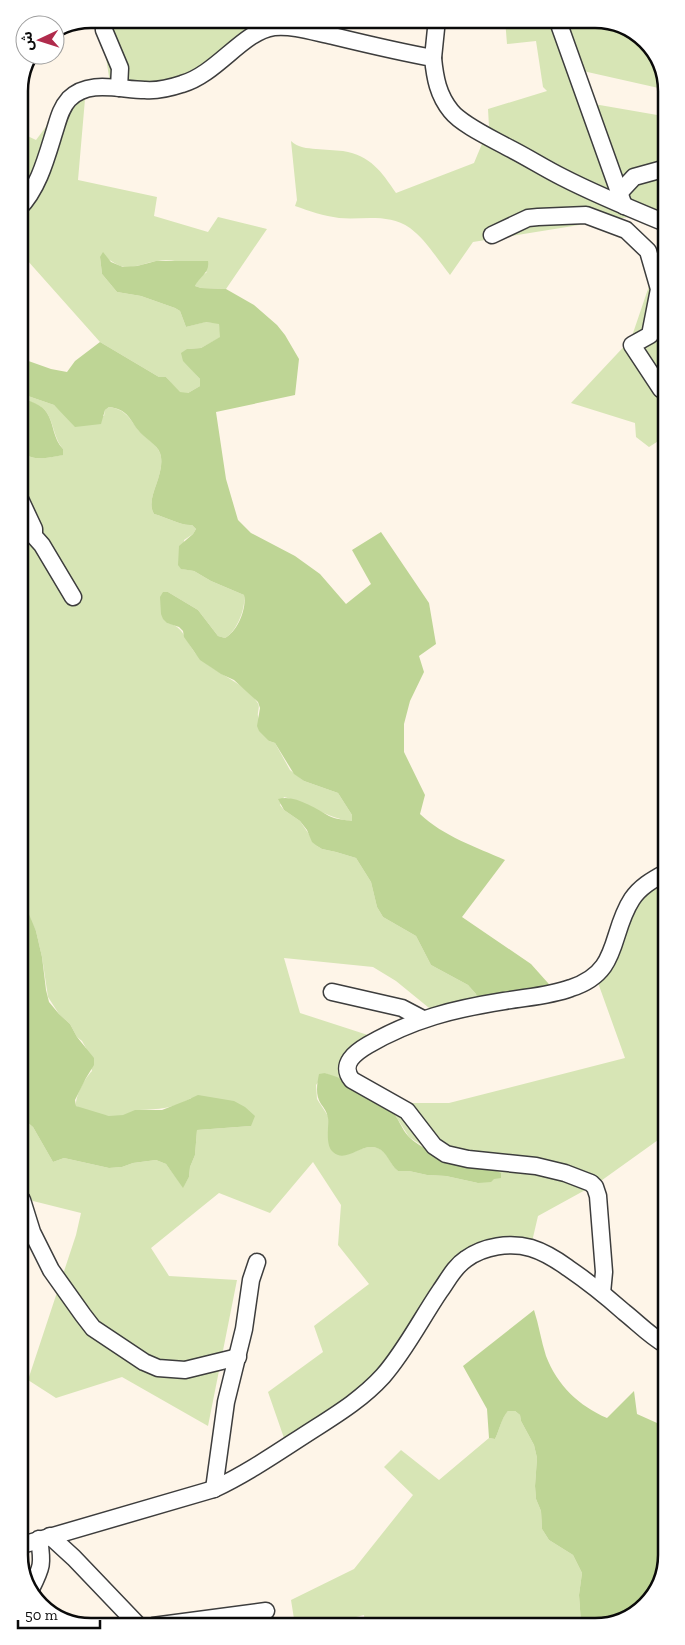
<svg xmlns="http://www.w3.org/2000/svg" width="685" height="1645" font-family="'Zilla Slab','Noto Sans Arabic',serif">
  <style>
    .green { fill: #d7e5b5; fill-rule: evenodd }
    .forest { fill: #bed595 }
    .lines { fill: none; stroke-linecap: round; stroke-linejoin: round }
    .minor-casing { stroke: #3d3d3d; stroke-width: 19 }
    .minor { stroke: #fff; stroke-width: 16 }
    .rim { fill: none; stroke: #0a0a0a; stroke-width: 2.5 }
  </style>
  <rect width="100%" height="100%" fill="#fef5e8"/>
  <g class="green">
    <polygon points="90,19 365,19 363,29 335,28 267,31 225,50 181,77 142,90 111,89 100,20"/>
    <path d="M 505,19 L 599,19 L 638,34 L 663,68 L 663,89 L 583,71 L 588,103 L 663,116 L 663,224 L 635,216 L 473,242 L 450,275 C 438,260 426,240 410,228 C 388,213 364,220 339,218 C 324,216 309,211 295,206 L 297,200 L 291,141 C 298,148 307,148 316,149 C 325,150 334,150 343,151 C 371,156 381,171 396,193 L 474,163 L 489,127 L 488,109 L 547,91 L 543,87 L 536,41 L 507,44 Z"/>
    <path d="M 72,92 L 85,99 L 78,180 L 157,197 L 154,216 L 208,232 L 218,217 L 267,229 L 226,289 L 201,288 L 195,286 L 198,279 L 207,272 C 191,266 176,258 158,261 C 147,262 136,268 124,267 C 114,265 109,257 100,257 L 102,274 L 117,292 L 141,296 L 175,308 L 180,311 L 186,327 L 205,322 L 219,323 L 221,337 L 201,348 L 187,349 L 192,370 L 200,379 L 200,386 L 188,393 L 180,393 L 166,377 L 159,377 L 100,342 L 19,251 L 19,132 L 36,140 Z"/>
    <polygon points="649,286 663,290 663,438 649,447 636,437 635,423 571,403 631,339"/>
    <path d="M 20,388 L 28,396 L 54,405 L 64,414 L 104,416 L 105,410 L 109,407 C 124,409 128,416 136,427 C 142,437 156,442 160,453 C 167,474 144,498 154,514 C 166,517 181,526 192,525 L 196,529 L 193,534 L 184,540 L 182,569 L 194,571 L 211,581 L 244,595 C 246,608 237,631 225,638 L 218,636 L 198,610 L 168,592 L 167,623 C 184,625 186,643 197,655 C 214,674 242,680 257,702 C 261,707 257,711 258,716 C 260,725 266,733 269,741 L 275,743 L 290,770 L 304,781 L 338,793 L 352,815 L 352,821 C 328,819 308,803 284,797 L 280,805 L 284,810 L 300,821 L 317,846 L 322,849 L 336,852 L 356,858 L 371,882 L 377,907 L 383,917 L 416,936 L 431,965 L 468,985 L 476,994 L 479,1005 L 434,1012 L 396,981 L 373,967 L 284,958 L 300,1013 L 374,1037 L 353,1071 L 408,1103 L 449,1103 L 625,1058 L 597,980 L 625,912 L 665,873 L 665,1135 L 598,1183 L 538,1216 L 531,1246 L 507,1247 L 464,1266 L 367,1391 L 284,1438 L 268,1392 L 323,1352 L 314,1326 L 369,1284 L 338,1245 L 341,1205 L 313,1162 L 270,1213 L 219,1193 L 151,1248 L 169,1276 L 237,1280 L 208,1426 L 122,1377 L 56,1398 L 28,1380 L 76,1235 L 81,1213 L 25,1199 L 22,1200 L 21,1103 L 27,1122 L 33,1127 L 53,1162 L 64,1158 L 109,1168 L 122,1167 L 133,1163 L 156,1160 L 166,1164 L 183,1187 L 189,1177 L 190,1167 L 195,1155 L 197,1130 L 251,1126 L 191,1098 C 174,1109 158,1109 139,1110 C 134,1111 130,1114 125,1115 C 110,1119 89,1113 76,1106 C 75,1096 85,1078 92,1071 L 86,1048 L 82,1041 L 77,1037 L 70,1024 L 59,1014 L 48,997 L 42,957 L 36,931 L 24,908 L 21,897 L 20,451 C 34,462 46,458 62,455 L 63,449 C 54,439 54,424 47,413 C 43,405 28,401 20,398 ZM 325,1073 L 350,1085 L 395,1115 L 409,1137 L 478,1183 L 446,1176 L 427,1175 L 409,1171 L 398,1171 C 391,1165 389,1157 384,1152 C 368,1139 355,1156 339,1155 L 329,1144 L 328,1116 L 317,1099 L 316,1085 Z"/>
    <path d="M 508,1411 L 515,1411 L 520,1415 L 521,1421 L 534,1445 L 537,1458 L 535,1486 L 536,1499 L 541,1511 L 542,1529 L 549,1540 L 573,1555 L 582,1573 L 579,1595 L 581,1623 L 365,1624 L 364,1615 L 329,1624 L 295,1625 L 291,1600 L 354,1569 L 413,1495 L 384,1467 L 401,1450 L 439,1480 L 489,1438 L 495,1439 C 500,1429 501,1418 508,1411 Z"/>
  </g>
  <g class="forest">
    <path d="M 103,252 L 111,262 L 123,267 L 137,266 L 156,261 L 208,261 C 210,273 200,276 195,286 L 201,288 L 226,289 L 254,305 L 277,325 L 285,335 L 299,359 L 295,395 L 216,412 L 226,479 L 238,520 L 251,533 L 295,556 L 320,574 L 346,604 L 371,584 L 352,550 L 381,532 L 429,603 L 436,644 L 419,656 L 424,672 L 410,701 L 404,724 L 404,752 L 425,795 L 420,814 C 443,836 476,847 505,860 L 462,917 L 531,964 L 556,992 L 479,1005 L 476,994 L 468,985 L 431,965 L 416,936 L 383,917 L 377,907 L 371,882 L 356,858 L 336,852 L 322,849 L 317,846 L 312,842 L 307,830 L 300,821 L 284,810 L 278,799 C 294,794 315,808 329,816 C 335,819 345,820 352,821 L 352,815 L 338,793 L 304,781 L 294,774 L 275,743 L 269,741 L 259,731 L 257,726 L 260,708 L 258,702 L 234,680 L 221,674 L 200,660 L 184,637 L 183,631 L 179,627 L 167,623 L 163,619 L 161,614 L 160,597 L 163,592 L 168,592 L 198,610 L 218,636 L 225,638 C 238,631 247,608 244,595 L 211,581 L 194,571 L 181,569 L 178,565 L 179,546 L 193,534 L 196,529 L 192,525 C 181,526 166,517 154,514 C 144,498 167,474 160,453 C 157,444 144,438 138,430 C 128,417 128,410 109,407 L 105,410 L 101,424 L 75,427 L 54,405 L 28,396 L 20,388 L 20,358 L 51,369 L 67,372 L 75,361 L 100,342 L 159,377 L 166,377 L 180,392 L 188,393 L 200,386 L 200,379 L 183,361 L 181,353 L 187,349 L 201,348 L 220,337 L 219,324 L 206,322 L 186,327 L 180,311 L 175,308 L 141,296 L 117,292 L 102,274 L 100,257 Z"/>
    <path d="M 20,398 C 28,400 43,405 47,413 C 54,424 53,439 63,449 L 63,455 C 46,458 34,462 20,451 Z"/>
    <polygon points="21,897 24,908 28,912 36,931 42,957 46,990 49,1002 59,1014 70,1024 77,1037 94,1058 94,1065 86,1078 75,1100 76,1106 109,1116 123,1115 135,1110 162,1110 185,1101 198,1095 234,1101 245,1107 255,1116 251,1126 197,1130 195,1155 190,1167 189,1177 183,1188 166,1164 156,1160 133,1163 122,1167 109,1168 64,1158 53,1162 33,1127 27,1122 21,1103"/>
    <path d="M 325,1073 L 337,1077 L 390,1110 C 399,1117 401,1129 409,1137 C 414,1142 422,1147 429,1150 L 484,1166 L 501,1173 L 501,1178 L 494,1179 L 491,1182 L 478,1183 L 446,1176 L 427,1175 L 409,1171 L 398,1171 C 389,1164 388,1152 377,1148 C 362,1142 346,1164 333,1152 C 325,1145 329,1127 328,1118 C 327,1112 324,1108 321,1104 C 315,1095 317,1084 319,1074 Z"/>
    <path d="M 534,1310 C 539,1325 541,1341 546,1356 C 557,1385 579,1406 607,1418 L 634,1391 L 637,1414 L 666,1427 L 666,1555 L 652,1598 L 617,1623 L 581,1623 L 579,1595 L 582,1573 L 573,1555 L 549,1540 L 542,1529 L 541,1511 L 536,1499 L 535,1486 L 537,1458 L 534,1445 L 521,1421 L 520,1415 L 515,1411 L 508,1411 C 501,1419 500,1429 495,1439 L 489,1438 L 487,1409 L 463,1366 Z"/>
  </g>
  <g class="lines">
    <g class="minor-casing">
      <g id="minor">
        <polyline points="103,19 104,30 120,68 119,88"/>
        <polyline points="559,19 560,27 624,206"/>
        <polyline points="433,58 437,19"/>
        <polyline points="620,192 634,177 663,169"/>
        <path d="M 19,208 C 38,189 46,159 54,133 C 58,121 60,109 69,99 C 89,79 120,90 145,90 C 157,91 170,88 182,84 C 217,74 243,31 274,27 C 293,25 314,32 333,36 C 366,44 399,52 433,58 C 435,78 438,95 451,111 C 462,125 493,139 509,148 C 527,157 544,168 562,177 C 595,194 629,208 663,222"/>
        <polyline points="492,235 528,218 538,217 586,215 626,230 648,251 659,289 650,335 632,345 661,389 663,389"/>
        <polyline points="20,499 34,529 34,536 42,545 73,597"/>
        <polyline points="332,992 402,1008 423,1019"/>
        <polyline points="22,1200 32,1232 51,1270 83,1315 93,1328 144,1362 158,1368 185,1370 238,1357"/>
        <path d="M 602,1293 L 604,1272 L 598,1196 L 595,1187 L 591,1183 L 565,1173 L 536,1166 L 468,1159 L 446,1154 L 434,1146 L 407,1111 L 352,1080 C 339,1064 356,1052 368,1045 C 413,1019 454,1009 504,1001 C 527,997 550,996 571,988 C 621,972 609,934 632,899 C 640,887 652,880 665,873"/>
        <polyline points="214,1489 226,1402 244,1329 251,1280 257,1262"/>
        <polyline points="50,1536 74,1558 139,1626"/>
        <path d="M 22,1545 L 214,1489 C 250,1472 281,1450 314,1429 C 339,1413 363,1398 383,1376 C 405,1351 421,1319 440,1291 C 448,1280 454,1267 466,1259 C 484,1246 510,1242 531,1248 C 544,1252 557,1260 568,1268 C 587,1281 606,1296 624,1312 C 638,1323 650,1336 666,1345"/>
        <path d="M 31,1589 C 42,1567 43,1564 39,1539"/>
        <polyline points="153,1626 266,1611"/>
      </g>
    </g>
    <use href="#minor" class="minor"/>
  </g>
  <path d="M0 0H685V1645H0ZM91 28H595A63 63 0 0 1 658 91V1555A63 63 0 0 1 595 1618H91A63 63 0 0 1 28 1555V91A63 63 0 0 1 91 28Z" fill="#fff" fill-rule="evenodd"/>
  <path class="rim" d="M91 28H595A63 63 0 0 1 658 91V1555A63 63 0 0 1 595 1618H91A63 63 0 0 1 28 1555V91A63 63 0 0 1 91 28Z"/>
  <g transform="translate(40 40) rotate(266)"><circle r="24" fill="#ffffff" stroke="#9d9d9d"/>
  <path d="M0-4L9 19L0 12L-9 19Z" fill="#b02b4c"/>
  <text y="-8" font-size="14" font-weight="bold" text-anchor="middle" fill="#0a0a0a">ش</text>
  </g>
  <path d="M18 1620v8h82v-8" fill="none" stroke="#0a0a0a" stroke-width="2.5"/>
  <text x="25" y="1620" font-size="15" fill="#0a0a0a" stroke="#ffffff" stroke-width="4" paint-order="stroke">50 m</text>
</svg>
